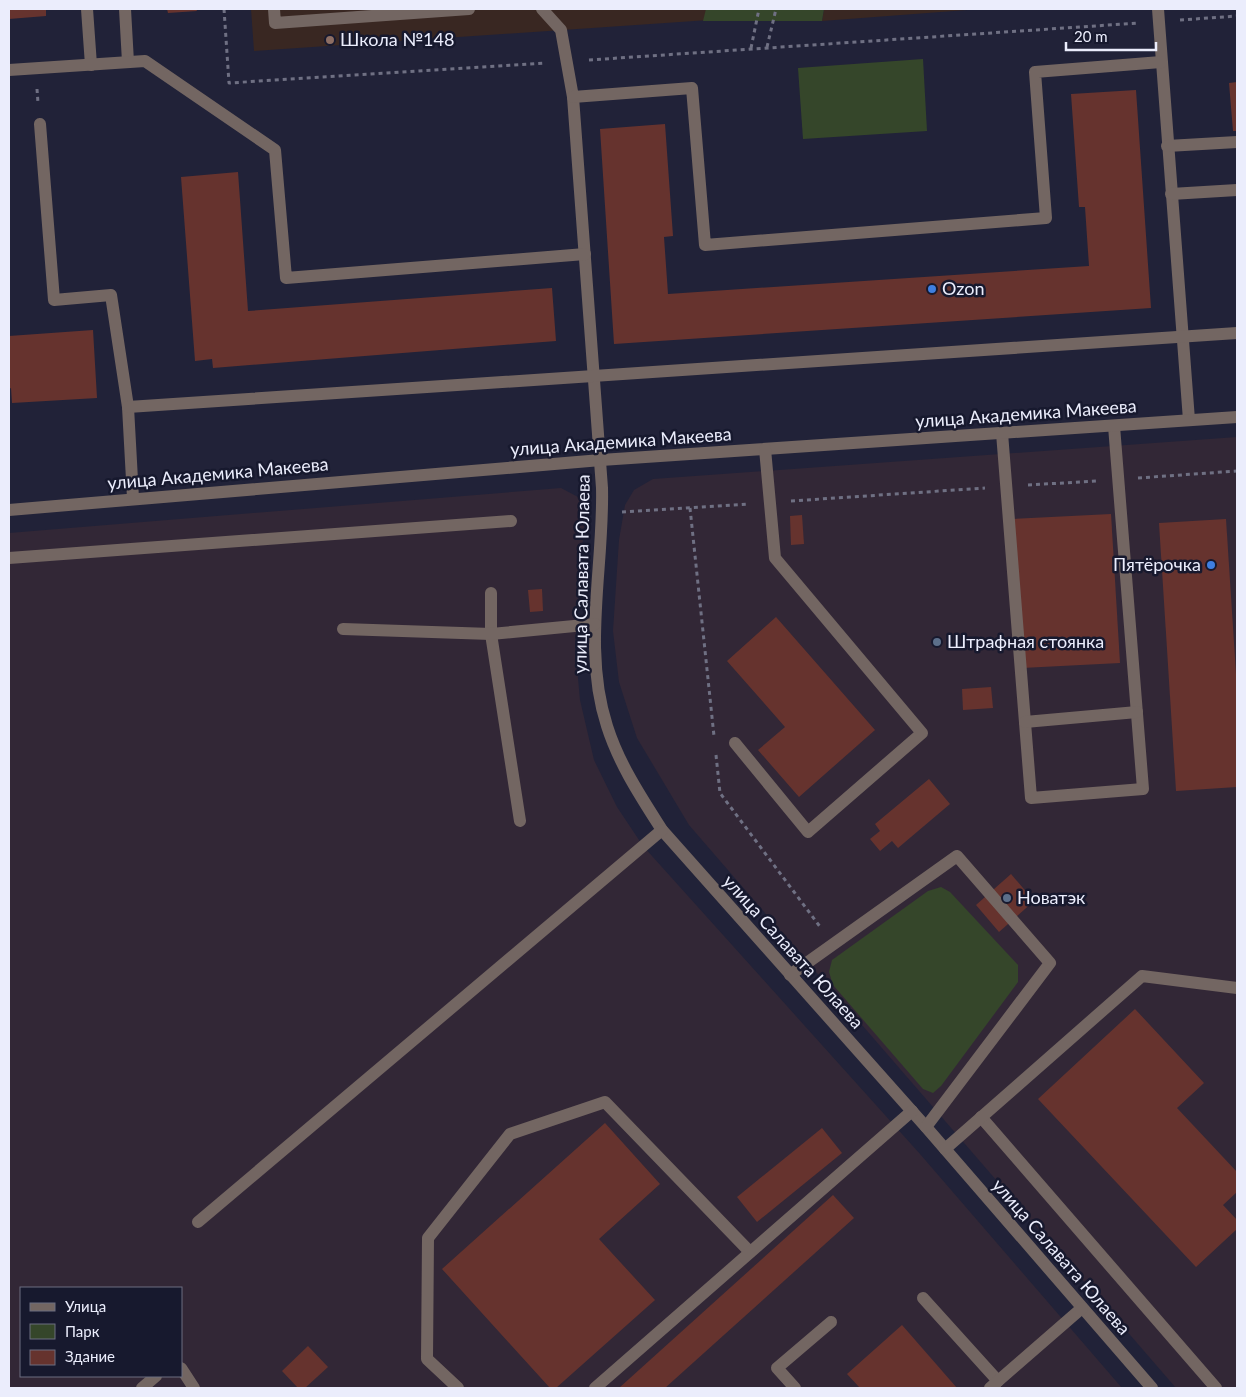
<svg xmlns="http://www.w3.org/2000/svg" width="1246" height="1397" font-family="Lato,sans-serif">
  <style>
    .commercial { fill: #322736; fill-rule: evenodd }
    .education { fill: #392722 }
    .green { fill: #35462a }
    .building { fill: #66332e }
    .lines { fill: none; stroke-linecap: round; stroke-linejoin: round }
    .path { stroke: #6f7083; stroke-width: 3; stroke-dasharray: 4 4; stroke-linecap: butt }
    .minor { stroke: #736662; stroke-width: 12 }
    .education-dot { fill: #8d6e63; stroke: #17192e; stroke-width: 2 }
    .shop-dot { fill: #3f7fe0; stroke: #17192e; stroke-width: 2 }
    .service-dot { fill: #5c6f8a; stroke: #17192e; stroke-width: 2 }
    .labels { text-anchor: middle; stroke-width: 5; stroke-linejoin: round; paint-order: stroke }
    .poi-label { font-size: 18px; fill: #ebedfc; stroke: #17192e; text-anchor: start }
    .street-label { font-size: 18px; fill: #ebedfc; stroke: #17192e }
  </style>
  <rect width="100%" height="100%" fill="#212238"/>
  <g class="commercial">
    <polygon points="1237,437 1237,1388 1176,1388 689,825 637,738 619,682 613,631 619,540 625,505 634,490 653,479"/>
    <path d="M 561,488 L 578,497 L 585,513 L 575,646 L 580,700 L 594,760 L 617,807 L 643,846 L 920,1154 L 1122,1388 L 9,1388 L 9,533 ZM 21,1288 L 181,1288 L 181,1376 L 21,1376 Z"/>
  </g>
  <g class="education">
    <polygon points="251,9 712,9 709,20 254,51"/>
    <polygon points="824,9 980,9 822,21"/>
  </g>
  <g class="green">
    <polygon points="706,9 824,9 822,21 703,21"/>
    <polygon points="923,59 927,131 803,139 798,68"/>
    <polygon points="941,887 950,892 1018,965 1018,982 941,1086 933,1093 923,1089 833,985 829,972 832,960 928,891"/>
  </g>
  <g class="building">
    <polygon points="9,9 46,9 46,16 9,19"/>
    <polygon points="167,9 196,9 197,11 168,13"/>
    <polygon points="1237,82 1237,131 1233,131 1229,83"/>
    <polygon points="1136,90 1151,308 614,344 600,129 665,124 673,236 664,237 668,294 1089,266 1085,207 1079,207 1071,94"/>
    <polygon points="238,172 248,311 552,288 556,341 213,368 212,359 195,361 181,177"/>
    <polygon points="93,330 97,398 12,403 11,388 9,389 9,336"/>
    <polygon points="1111,514 1120,663 1022,668 1013,519"/>
    <polygon points="802,515 804,544 791,545 790,516"/>
    <polygon points="1226,519 1237,689 1237,787 1176,791 1159,523"/>
    <polygon points="542,589 543,611 530,612 528,590"/>
    <polygon points="776,617 875,730 799,797 758,750 785,727 727,661"/>
    <polygon points="991,687 993,708 963,710 962,689"/>
    <polygon points="929,779 950,804 898,848 892,841 880,851 870,839 880,831 875,824"/>
    <polygon points="1011,874 1034,901 999,932 976,905"/>
    <polygon points="1135,1009 1204,1083 1177,1108 1237,1172 1237,1192 1223,1205 1237,1220 1237,1229 1196,1267 1038,1099"/>
    <polygon points="605,1123 660,1184 599,1239 655,1300 556,1388 550,1388 442,1269"/>
    <polygon points="822,1128 842,1153 757,1222 737,1197"/>
    <polygon points="833,1195 854,1218 665,1388 619,1388"/>
    <polygon points="902,1325 957,1388 860,1388 847,1374"/>
    <polygon points="308,1346 328,1367 305,1388 298,1388 282,1371"/>
  </g>
  <g class="lines">
    <g class="path">
      <polyline points="224,9 229,83 545,63"/>
      <polyline points="1180,20 1237,16"/>
      <polyline points="767,47 776,9"/>
      <polyline points="751,48 759,9"/>
      <polyline points="589,60 1139,23"/>
      <polyline points="37,89 38,103"/>
      <polyline points="1138,478 1237,471"/>
      <polyline points="1028,485 1097,481"/>
      <polyline points="791,501 985,488"/>
      <polyline points="690,508 714,736"/>
      <polyline points="622,512 748,504"/>
      <polyline points="716,755 720,793 821,928"/>
    </g>
    <g class="minor">
      <polyline points="87,9 91,65"/>
      <polyline points="125,9 128,62"/>
      <polyline points="274,9 275,23 469,9"/>
      <path d="M 542,9 L 561,30 L 573,97 L 602,488 C 604,567 582,649 607,726 C 619,764 641,797 662,830 L 926,1127 L 1152,1388"/>
      <polyline points="1158,9 1189,420"/>
      <polyline points="9,70 145,61 275,150 286,278 585,254"/>
      <polyline points="573,97 692,88 705,245 1046,218 1035,72 1161,62"/>
      <polyline points="40,124 54,300 111,295 128,407 133,498"/>
      <polyline points="1167,146 1237,142"/>
      <polyline points="1171,194 1237,190"/>
      <polyline points="128,407 1237,333"/>
      <polyline points="1002,433 1031,798 1143,789 1114,426"/>
      <polyline points="9,510 601,460 1237,417"/>
      <polyline points="9,558 511,521"/>
      <polyline points="491,593 491,634 520,821"/>
      <polyline points="343,629 491,634 595,624"/>
      <polyline points="1025,722 1137,712"/>
      <polyline points="735,743 808,832 922,733 775,558 765,449"/>
      <polyline points="790,975 957,856 1050,963 926,1127"/>
      <polyline points="981,1117 1216,1388"/>
      <polyline points="945,1149 1142,976 1237,988"/>
      <polyline points="198,1222 662,830"/>
      <polyline points="923,1298 998,1381"/>
      <polyline points="181,1368 194,1388"/>
      <polyline points="142,1388 156,1376"/>
      <polyline points="458,1388 427,1359 428,1238 510,1134 605,1102 750,1252"/>
      <polyline points="595,1388 912,1111"/>
      <polyline points="795,1388 777,1368 831,1322"/>
      <polyline points="990,1388 1082,1308"/>
    </g>
  </g>
  <circle class="education-dot" cx="330" cy="40" r="5"/>
  <g class="shop-dot">
    <circle cx="932" cy="289" r="5"/>
    <circle cx="1211" cy="565" r="5"/>
  </g>
  <g class="service-dot">
    <circle cx="937" cy="642" r="5"/>
    <circle cx="1007" cy="898" r="5"/>
  </g>
  <g class="labels">
    <g class="poi-label">
      <text x="340" y="46">Школа №148</text>
      <text x="942" y="295">Ozon</text>
      <text x="1201" y="571" text-anchor="end">Пятёрочка</text>
      <text x="947" y="648">Штрафная стоянка</text>
      <text x="1017" y="904">Новатэк</text>
    </g>
    <g class="street-label">
      <text transform="translate(1026 414) rotate(-4)" y="6">улица Академика Макеева</text>
      <text transform="translate(621 442) rotate(-4)" y="6">улица Академика Макеева</text>
      <text transform="translate(218 474) rotate(-5)" y="6">улица Академика Макеева</text>
      <text transform="translate(582 574) rotate(-89)" y="6">улица Салавата Юлаева</text>
      <text transform="translate(793 952) rotate(48)" y="6">улица Салавата Юлаева</text>
      <text transform="translate(1061 1257) rotate(49)" y="6">улица Салавата Юлаева</text>
    </g>
  </g>
  <rect width="1246" height="1397" fill="none" stroke="#ebedfc" stroke-width="20"/>
  <rect x="20" y="1287" width="162" height="90" fill="#17192e" stroke="#6c6e80"/>
  <rect x="30" y="1303" width="25" height="8" fill="#736662" stroke="#6c6e80"/>
  <text x="65" y="1312" font-size="15" fill="#ebedfc">Улица</text>
  <rect x="30" y="1324" width="25" height="15" fill="#35462a" stroke="#6c6e80"/>
  <text x="65" y="1337" font-size="15" fill="#ebedfc">Парк</text>
  <rect x="30" y="1350" width="25" height="15" fill="#66332e" stroke="#6c6e80"/>
  <text x="65" y="1362" font-size="15" fill="#ebedfc">Здание</text>
  <path d="M1066 42v8h90v-8" fill="none" stroke="#ebedfc" stroke-width="2.5"/>
  <text x="1074" y="42" font-size="15" fill="#ebedfc" stroke="#17192e" stroke-width="4" paint-order="stroke">20 m</text>
</svg>
